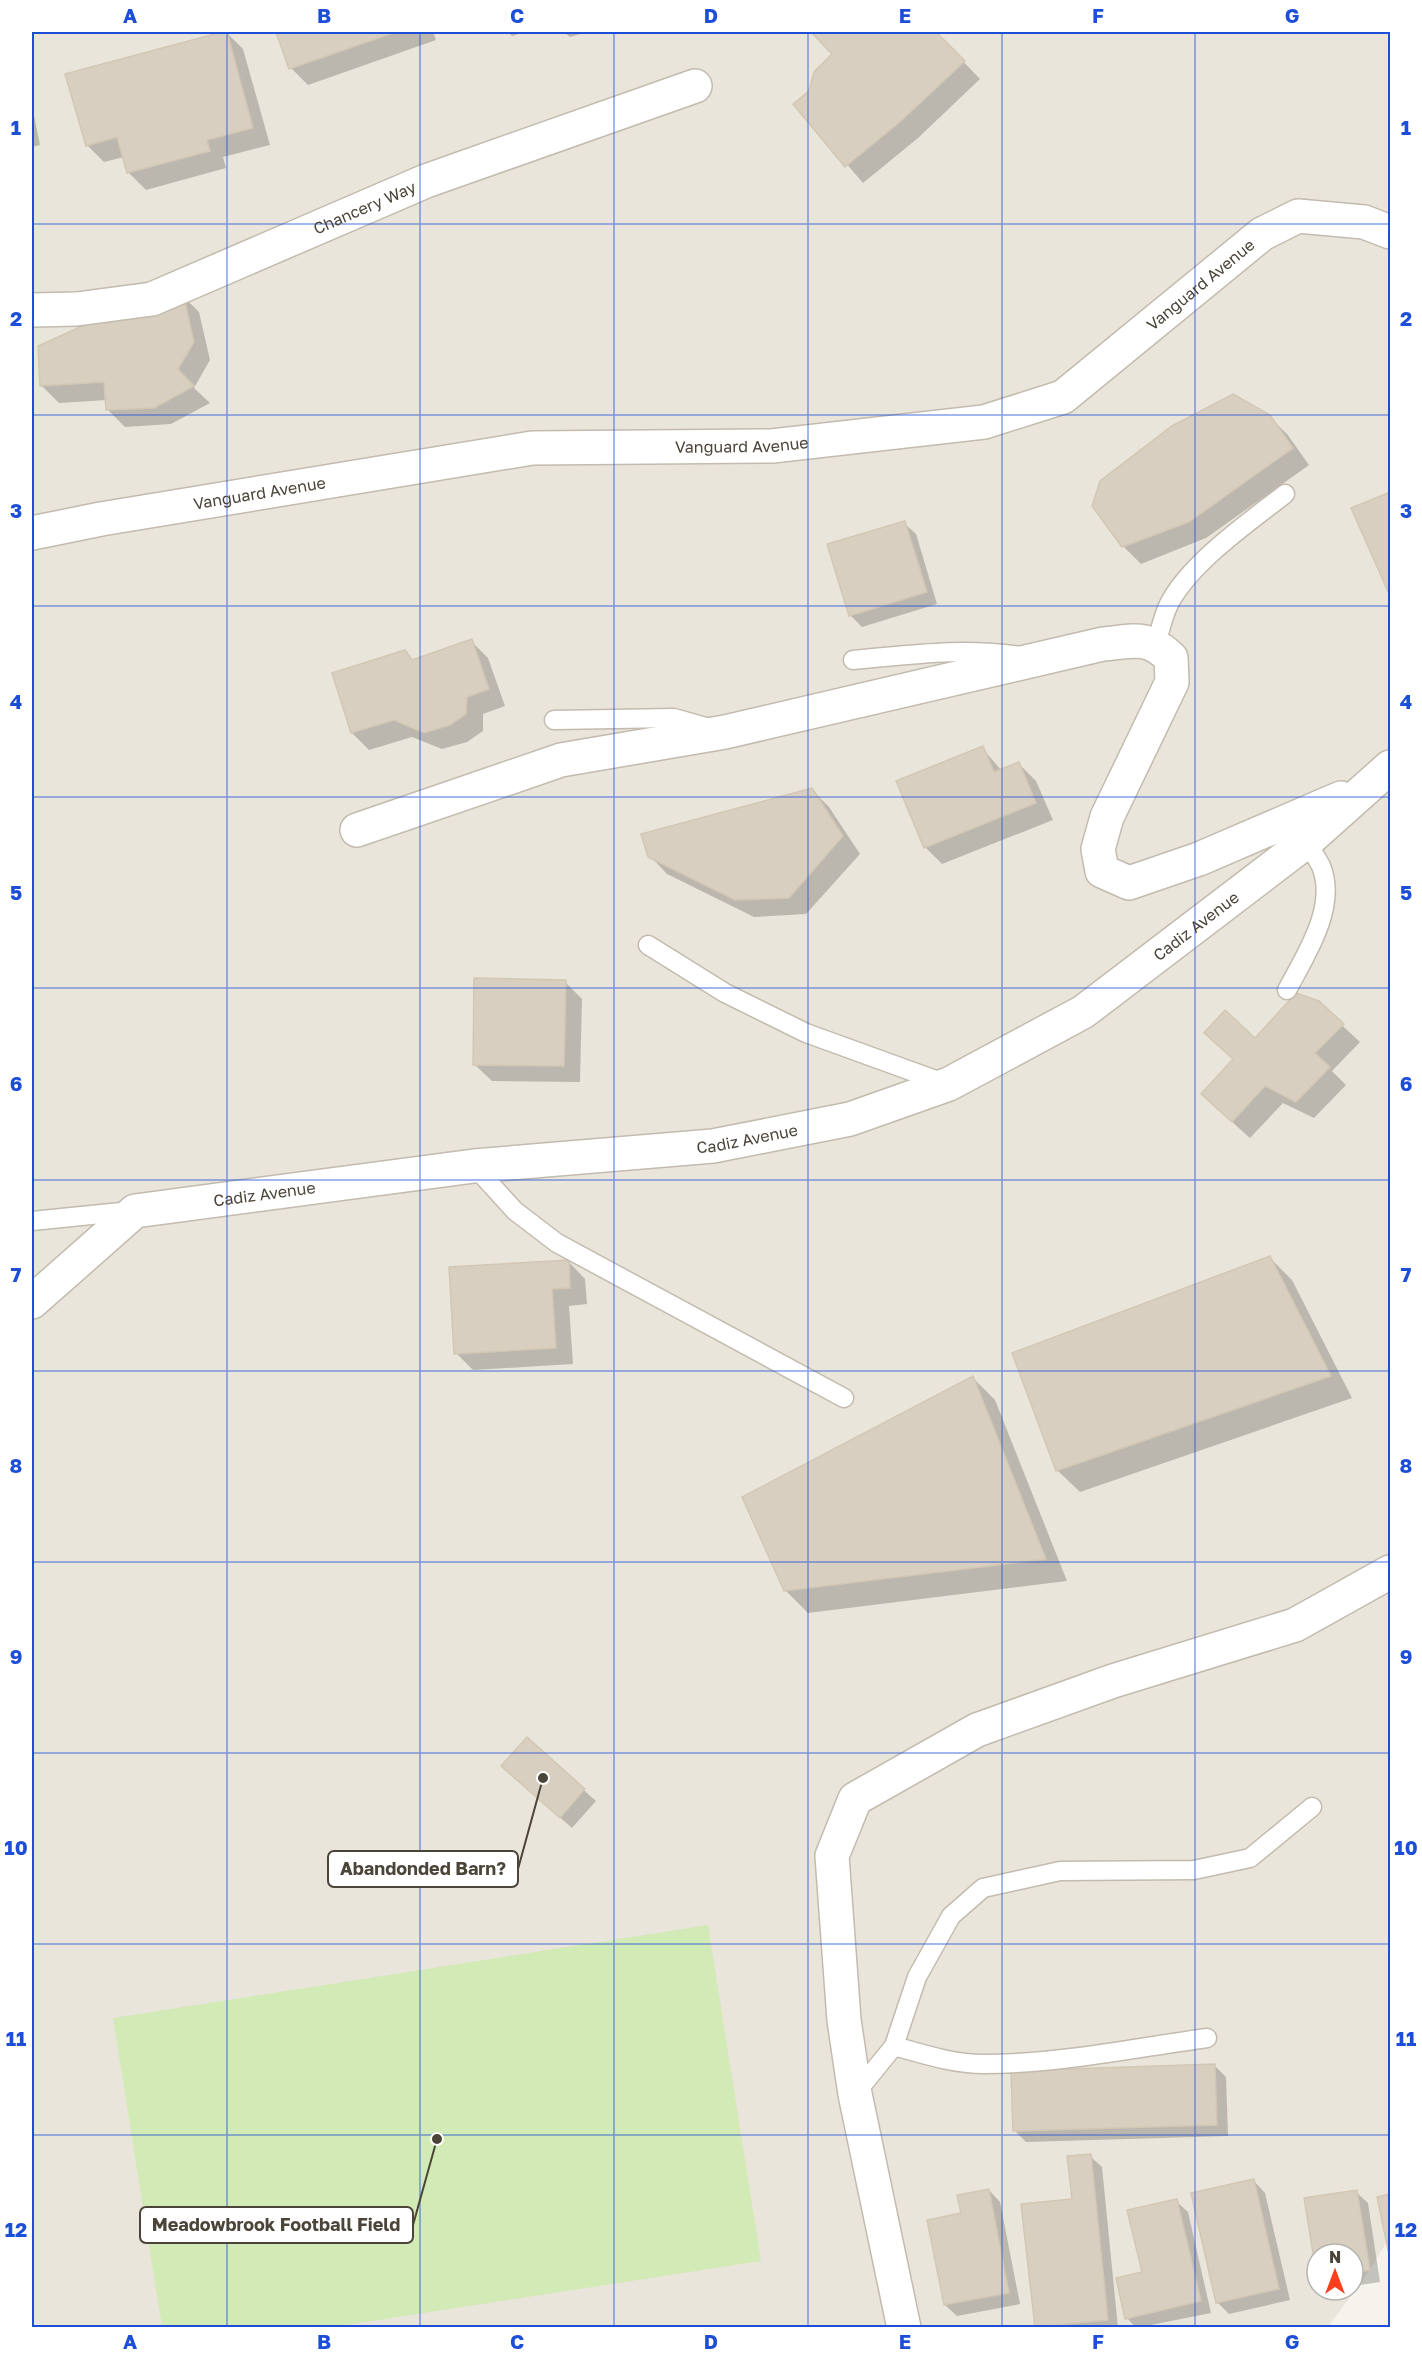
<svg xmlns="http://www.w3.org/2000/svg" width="1422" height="2359" font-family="'Golos Text',sans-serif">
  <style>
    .residential { fill: #eae5da; fill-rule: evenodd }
    .green { fill: #d2eab5 }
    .shadow { fill: #0003 }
    .building { fill: #d8cfc1; stroke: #d3c7b4; stroke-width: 1.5 }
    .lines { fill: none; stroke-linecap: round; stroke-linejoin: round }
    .lane-casing { stroke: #c2bbae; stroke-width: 21 }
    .street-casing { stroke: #c2bbae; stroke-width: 36 }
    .lane { stroke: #fff; stroke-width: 18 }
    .street { stroke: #fff; stroke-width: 33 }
    .grid { fill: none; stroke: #1d4ed8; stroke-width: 1.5; stroke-opacity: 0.55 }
    .labels { text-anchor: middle; stroke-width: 5; stroke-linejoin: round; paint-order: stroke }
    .street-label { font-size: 16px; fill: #4b4439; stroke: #fff }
    .leader { fill: none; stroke: #4b4439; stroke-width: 2 }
    .callout-dot { fill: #4b4439; stroke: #fff; stroke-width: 2 }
    .callout { fill: #fff; stroke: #4b4439; stroke-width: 2 }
    .callout-label { font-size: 18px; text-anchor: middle; font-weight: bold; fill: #4b4439 }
    .neatline { fill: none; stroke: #1d4ed8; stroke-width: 2 }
    .grid-label { font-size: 20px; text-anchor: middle; font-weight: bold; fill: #1d4ed8 }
  </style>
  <rect width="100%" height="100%" fill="#f6f3ec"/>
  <path class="residential" d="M 32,32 L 1390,32 L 1390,2236 L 1370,2270 L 1328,2327 L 32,2328 ZM 1317,2254 L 1353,2254 L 1353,2290 L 1317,2290 Z"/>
  <polygon class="green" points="708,1925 761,2261 333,2327 162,2327 113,2018"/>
  <g class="shadow">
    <polygon points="226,32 243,49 270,145 223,157 226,168 146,190 129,173 124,157 104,162 87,145 67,75"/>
    <polygon points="277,32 433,32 436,40 308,85 291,68"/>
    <polygon points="508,32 525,32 512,36"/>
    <polygon points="564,32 587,32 570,37"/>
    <polygon points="813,32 935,32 980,79 918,138 863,183 795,104 811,92 834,54"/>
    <polygon points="32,106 40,145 32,147"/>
    <polygon points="182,295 199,312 210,360 194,388 210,403 171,424 125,427 108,410 107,400 59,403 42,386"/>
    <polygon points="1269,417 1287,434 1309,465 1206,538 1141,564 1123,546"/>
    <polygon points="1390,493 1390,593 1353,509"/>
    <polygon points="904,523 916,534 937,604 862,627 850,615"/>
    <polygon points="471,641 488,658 505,706 483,714 483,731 467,742 442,749 412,737 369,750 352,733 404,652 414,661"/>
    <polygon points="982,748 1002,771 1019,764 1036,781 1053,820 942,864 925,847"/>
    <polygon points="812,790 829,807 860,854 806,914 754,917 667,874 650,856"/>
    <polygon points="565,982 582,999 580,1082 492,1081 474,1064"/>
    <polygon points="1318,1003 1360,1042 1332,1071 1346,1085 1314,1118 1283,1103 1250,1138 1220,1111 1256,1040"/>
    <polygon points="1270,1258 1292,1280 1352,1398 1080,1492 1057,1470"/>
    <polygon points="568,1261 585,1279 587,1304 569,1306 573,1364 473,1370 456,1353"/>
    <polygon points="973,1378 995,1400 1067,1581 808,1613 785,1590"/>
    <polygon points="527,1740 596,1801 572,1828 515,1778"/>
    <polygon points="1214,2065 1226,2077 1228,2136 1026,2142 1015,2131"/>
    <polygon points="1090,2156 1102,2167 1118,2328 1037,2328 1073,2201"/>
    <polygon points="1254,2181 1265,2193 1290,2300 1229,2314 1218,2303 1193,2194"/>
    <polygon points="989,2190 1000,2202 1020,2304 957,2316 945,2305 963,2214"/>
    <polygon points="1356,2192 1368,2203 1380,2282 1353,2286 1353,2254 1317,2254 1317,2271 1306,2199"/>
    <polygon points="1390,2196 1390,2252 1378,2198"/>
    <polygon points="1176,2201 1188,2212 1211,2313 1136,2328 1127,2318"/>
  </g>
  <g class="building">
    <polygon points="222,32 227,32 253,128 207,140 210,151 127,173 117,137 86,146 65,74"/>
    <polygon points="276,32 396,32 289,69"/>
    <polygon points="811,32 936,32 965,61 901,121 845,167 793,104 809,91 814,72 832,54"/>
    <polygon points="183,293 194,342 178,369 194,386 154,408 106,410 104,382 40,386 38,346 89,323"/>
    <polygon points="1233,394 1270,415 1293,448 1189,522 1122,547 1092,506 1100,481 1172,426"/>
    <polygon points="1390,492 1390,596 1351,508"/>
    <polygon points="905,521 927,592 849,616 827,544"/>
    <polygon points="472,639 489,689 467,697 466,714 450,725 424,733 394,720 351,733 332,673 405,650 412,660"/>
    <polygon points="983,746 994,772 1019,762 1036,803 924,848 896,781"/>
    <polygon points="812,788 843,836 789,898 735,900 648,857 641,834"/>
    <polygon points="474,978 566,980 564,1066 473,1065"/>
    <polygon points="1296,993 1319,1001 1344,1024 1315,1053 1330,1067 1296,1102 1265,1086 1232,1122 1201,1094 1233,1059 1204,1033 1225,1010 1255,1038"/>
    <polygon points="1270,1256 1331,1376 1056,1471 1012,1353"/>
    <polygon points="569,1260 570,1288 552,1289 556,1348 454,1354 449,1267"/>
    <polygon points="973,1376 1046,1559 784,1591 742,1497"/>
    <polygon points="527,1737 585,1789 560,1818 501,1766"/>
    <polygon points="1215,2064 1217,2125 1013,2131 1011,2071"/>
    <polygon points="1091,2154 1108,2320 1035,2327 1021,2204 1072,2199 1067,2156"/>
    <polygon points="1254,2179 1279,2289 1216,2303 1191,2193"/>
    <polygon points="989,2189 1009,2293 944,2305 927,2220 961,2213 957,2195"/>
    <polygon points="1357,2190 1370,2270 1353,2273 1353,2254 1317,2254 1317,2278 1304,2198"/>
    <polygon points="1390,2194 1390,2259 1377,2197"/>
    <polygon points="1177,2199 1201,2301 1125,2319 1116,2278 1142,2272 1127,2210"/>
  </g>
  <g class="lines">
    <g class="lane-casing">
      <g id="lane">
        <path d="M 1156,644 C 1160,631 1163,616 1169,604 C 1190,563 1248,523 1285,494"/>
        <path d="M 853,660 C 909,655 964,647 1020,656"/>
        <polyline points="554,720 674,718 709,728"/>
        <polyline points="648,945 725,993 806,1033 944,1083"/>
        <path d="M 1287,990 C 1305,956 1338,907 1321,866 C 1317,858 1311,850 1306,842"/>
        <polyline points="474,1166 515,1211 557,1243 844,1398"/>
        <polyline points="32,1221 131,1211"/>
        <path d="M 894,2046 C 923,2054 953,2064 984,2064 C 1058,2064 1134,2048 1207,2038"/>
        <polyline points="855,2094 894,2046 917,1977 951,1916 983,1888 1060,1871 1194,1870 1250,1858 1312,1807"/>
      </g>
    </g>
    <g class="street-casing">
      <g id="street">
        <path id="s1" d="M 32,310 L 77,309 L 152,299 L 426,181 L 695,86"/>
        <path id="s2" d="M 32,533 L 101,519 L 532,448 L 772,446 L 984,422 L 1063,397 L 1262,234 L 1298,216 L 1364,222 L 1390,232"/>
        <path d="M 357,830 L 561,760 L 725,732 L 1103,644 C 1135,641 1147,635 1171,658 L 1172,682 L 1107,817 L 1098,849 L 1102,871 L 1129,883 L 1199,859 L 1341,798"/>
        <path id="s3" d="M 32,1302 L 135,1211 L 474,1166 L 713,1146 L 850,1119 L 949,1084 L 1083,1012 L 1306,842 L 1390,767"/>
        <polyline points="904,2328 855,2094 844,2020 832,1856 855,1799 977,1730 1113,1681 1295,1625 1390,1572"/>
      </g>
    </g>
    <use href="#lane" class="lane"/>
    <use href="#street" class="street"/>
  </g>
  <path class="grid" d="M 227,32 L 227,2328M 420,32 L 420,2328M 614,32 L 614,2328M 808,32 L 808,2328M 1002,32 L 1002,2328M 1195,32 L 1195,2328M 32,224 L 1390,224M 32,415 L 1390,415M 32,606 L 1390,606M 32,797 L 1390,797M 32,988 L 1390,988M 32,1180 L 1390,1180M 32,1371 L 1390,1371M 32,1562 L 1390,1562M 32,1753 L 1390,1753M 32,1944 L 1390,1944M 32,2135 L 1390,2135"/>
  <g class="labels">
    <g class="street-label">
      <text dy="6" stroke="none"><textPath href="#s1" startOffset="352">Chancery Way</textPath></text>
      <text dy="6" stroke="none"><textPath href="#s2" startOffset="1221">Vanguard Avenue</textPath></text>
      <text dy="6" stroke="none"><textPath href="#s2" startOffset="717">Vanguard Avenue</textPath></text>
      <text dy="6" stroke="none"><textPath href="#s2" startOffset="231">Vanguard Avenue</textPath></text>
      <text dy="6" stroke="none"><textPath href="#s3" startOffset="1258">Cadiz Avenue</textPath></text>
      <text dy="6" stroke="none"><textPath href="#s3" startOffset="754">Cadiz Avenue</textPath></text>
      <text dy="6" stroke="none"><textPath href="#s3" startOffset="268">Cadiz Avenue</textPath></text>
    </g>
  </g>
  <path class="leader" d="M543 1778L518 1869M437 2139L413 2225"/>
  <g class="callout-dot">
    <circle cx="543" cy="1778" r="6"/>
    <circle cx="437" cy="2139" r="6"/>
  </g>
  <g class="callout">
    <rect x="328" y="1851" width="190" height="36" rx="6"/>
    <rect x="140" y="2207" width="273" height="36" rx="6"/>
  </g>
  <g class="callout-label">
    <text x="423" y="1875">Abandonded Barn?</text>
    <text x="276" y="2231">Meadowbrook Football Field</text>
  </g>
  <rect width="1422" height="2359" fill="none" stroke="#ffffff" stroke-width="66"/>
  <g transform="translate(1335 2272)"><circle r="28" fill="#ffffff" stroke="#b7b4b0" stroke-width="1.5"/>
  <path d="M0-4.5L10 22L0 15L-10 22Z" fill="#fc3f1d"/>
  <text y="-9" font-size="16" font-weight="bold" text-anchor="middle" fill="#4b4439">N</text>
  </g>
  <rect x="33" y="33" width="1356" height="2293" class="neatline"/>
  <g class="grid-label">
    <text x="130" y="23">A</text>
    <text x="324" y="23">B</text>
    <text x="517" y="23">C</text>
    <text x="711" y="23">D</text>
    <text x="905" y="23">E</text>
    <text x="1098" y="23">F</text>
    <text x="1292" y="23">G</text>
    <text x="16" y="135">1</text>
    <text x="1406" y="135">1</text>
    <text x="16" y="326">2</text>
    <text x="1406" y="326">2</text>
    <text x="16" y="518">3</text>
    <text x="1406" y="518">3</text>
    <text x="16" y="709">4</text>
    <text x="1406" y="709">4</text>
    <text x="16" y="900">5</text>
    <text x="1406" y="900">5</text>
    <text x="16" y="1091">6</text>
    <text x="1406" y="1091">6</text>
    <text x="16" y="1282">7</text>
    <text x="1406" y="1282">7</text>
    <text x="16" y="1473">8</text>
    <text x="1406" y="1473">8</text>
    <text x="16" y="1664">9</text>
    <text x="1406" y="1664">9</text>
    <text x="16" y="1855">10</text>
    <text x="1406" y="1855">10</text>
    <text x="16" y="2046">11</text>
    <text x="1406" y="2046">11</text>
    <text x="16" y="2237">12</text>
    <text x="1406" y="2237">12</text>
    <text x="130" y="2349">A</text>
    <text x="324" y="2349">B</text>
    <text x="517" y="2349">C</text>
    <text x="711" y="2349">D</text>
    <text x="905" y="2349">E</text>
    <text x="1098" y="2349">F</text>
    <text x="1292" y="2349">G</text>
  </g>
</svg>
